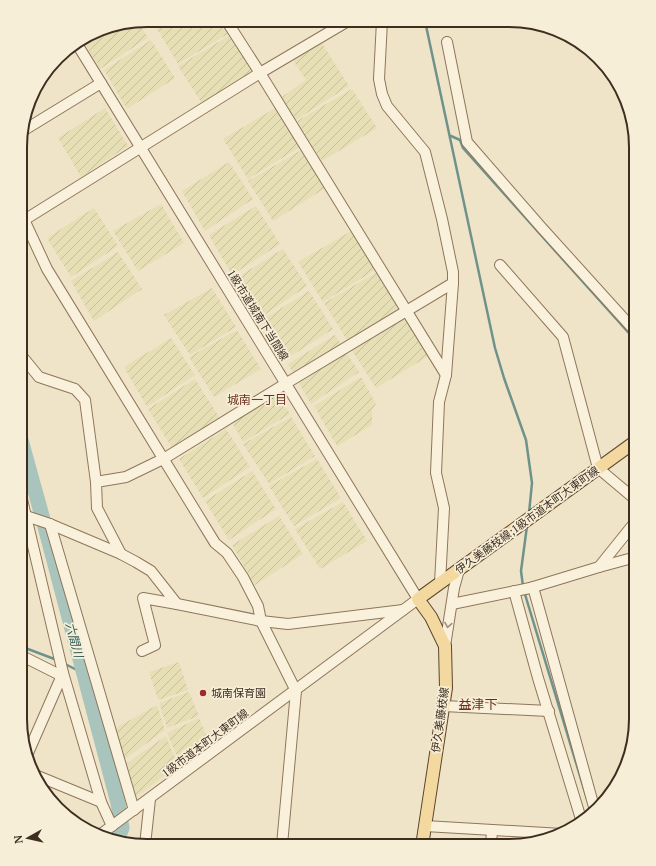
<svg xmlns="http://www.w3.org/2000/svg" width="656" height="866" font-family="'PT Serif','Noto Sans JP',serif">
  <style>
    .farmland { fill: url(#farmland-furrows) }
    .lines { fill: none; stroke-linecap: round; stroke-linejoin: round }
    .stream { stroke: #6f938a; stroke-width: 2.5 }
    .river { stroke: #a9c4bc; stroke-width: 15 }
    .minor-casing { stroke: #8d765c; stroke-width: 12 }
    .major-casing { stroke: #5b4430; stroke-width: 14 }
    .minor { stroke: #faf1dc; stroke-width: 10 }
    .major { stroke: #f3d9a0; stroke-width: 12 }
    .oneway { stroke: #9c907e }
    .poi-dot { fill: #9e2a2b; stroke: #f7eed8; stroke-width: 1.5 }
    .labels { text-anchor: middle; stroke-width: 3.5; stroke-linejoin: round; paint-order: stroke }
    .street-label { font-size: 11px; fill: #3d2e20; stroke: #f7eed8 }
    .poi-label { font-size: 11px; fill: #3d2e20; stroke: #f7eed8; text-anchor: start }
    .neighbourhood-label { font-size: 12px; fill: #6b2e1e; stroke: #f7eed8 }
    .water-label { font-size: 12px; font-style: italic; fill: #2f5d5a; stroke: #f7eed8 }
    .quarter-label { font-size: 13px; fill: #6b2e1e; stroke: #f7eed8 }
    .rim { fill: none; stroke: #3d2e20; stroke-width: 2 }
  </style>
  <defs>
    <pattern id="farmland-furrows" width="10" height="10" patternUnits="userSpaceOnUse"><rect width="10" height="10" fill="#e6deb5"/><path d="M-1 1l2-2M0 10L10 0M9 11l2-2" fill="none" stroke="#c6bf9b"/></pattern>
  </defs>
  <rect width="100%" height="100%" fill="#f0e4c8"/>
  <g class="farmland">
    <polygon points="161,20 223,20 231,32 178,64 154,24"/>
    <polygon points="138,22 148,38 100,69 83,40 106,27"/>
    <polygon points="232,34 256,73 203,105 178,66"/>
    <polygon points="151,40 175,78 127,109 104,70"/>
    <polygon points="321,42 349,86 296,120 282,97 306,80 292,59"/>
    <polygon points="352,89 377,128 322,161 297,121"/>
    <polygon points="277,107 302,146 248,179 223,139"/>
    <polygon points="105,108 128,146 81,177 58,138"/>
    <polygon points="303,149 327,187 273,221 248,181"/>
    <polygon points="229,162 253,199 205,231 182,191"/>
    <polygon points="161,204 184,243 138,271 113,231"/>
    <polygon points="256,206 280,244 232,275 209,235"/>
    <polygon points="94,208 118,246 71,277 47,238"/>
    <polygon points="353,230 377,269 323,302 298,262"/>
    <polygon points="283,249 307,286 260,318 236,278"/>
    <polygon points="118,252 142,289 94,321 71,281"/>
    <polygon points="379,271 403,310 349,343 324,303"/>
    <polygon points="212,288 236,327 190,355 164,315"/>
    <polygon points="309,291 333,329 285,360 262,320"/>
    <polygon points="406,316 430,355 376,388 351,349"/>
    <polygon points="237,330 261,369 214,397 189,357"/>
    <polygon points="335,335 359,372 311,404 288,364"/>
    <polygon points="171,338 195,375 147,407 124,367"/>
    <polygon points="361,377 376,404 372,410 372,425 337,446 314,406"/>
    <polygon points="195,379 219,417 172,448 148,409"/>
    <polygon points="275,390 290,414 243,442 230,419"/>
    <polygon points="291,417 315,456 269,484 243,444"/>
    <polygon points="226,429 250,467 203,498 179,459"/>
    <polygon points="317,459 341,498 294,526 269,486"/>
    <polygon points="252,471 276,509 229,540 205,501"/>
    <polygon points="343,502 367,541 320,569 295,529"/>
    <polygon points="279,516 303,554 255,585 232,545"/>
    <polygon points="179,662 188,690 158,700 149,672"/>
    <polygon points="189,692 199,716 167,728 159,703"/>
    <polygon points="157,705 165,730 122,761 114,729"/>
    <polygon points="199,718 209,742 180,763 167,733"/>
    <polygon points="166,736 178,765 135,798 124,765"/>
  </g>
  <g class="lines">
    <g class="stream">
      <polyline points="425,21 495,348 504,378 526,440 532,483 529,513"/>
      <polyline points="451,136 460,140 463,148 636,341"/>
      <polyline points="523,586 521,571 527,526"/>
      <polyline points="524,591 587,799"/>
      <polyline points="20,646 57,660"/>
      <polyline points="63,663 83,673"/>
    </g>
    <polyline class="river" points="21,440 44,523 118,803 122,828 117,840"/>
    <g class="minor-casing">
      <g id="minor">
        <polyline points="226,20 260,73 446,375"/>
        <polyline points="382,21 379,79 382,94 387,106 425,152 442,219 453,272 453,283 446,375 439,402 436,473 444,508 440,583"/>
        <polyline points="447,42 467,142 541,227 636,332"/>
        <polyline points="77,44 418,599 101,834"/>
        <polyline points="580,44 586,47"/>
        <polyline points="21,132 101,83"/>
        <polyline points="21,213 47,269 215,543 227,553 243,577 258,606 261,621 296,691 282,845"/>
        <polyline points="21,222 260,73 348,21"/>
        <polyline points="500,265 563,337 598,468 636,500"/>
        <polyline points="21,355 39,377 75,389 85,400 96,482 97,508 121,554"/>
        <polyline points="96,482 126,477 165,458 285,384 453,283"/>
        <polyline points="20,491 63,673 101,802 112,826"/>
        <polyline points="20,514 50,524 121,554 136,562 151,571 177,604 261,621 288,624 403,610"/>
        <polyline points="50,524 134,810"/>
        <polyline points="599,567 636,557"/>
        <polyline points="533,587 594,807"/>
        <polyline points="514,591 538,678 581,819"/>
        <polyline points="452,604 530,588 599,567 636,521"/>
        <polyline points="445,646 454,588 459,570"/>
        <polyline points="142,651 155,645 143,598 177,604"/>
        <polyline points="20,655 62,676"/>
        <polyline points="443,706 549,711"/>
        <polyline points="28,753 63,673"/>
        <polyline points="33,774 101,802"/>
        <polyline points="425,826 562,834"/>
        <polyline points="145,845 150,799"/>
        <polyline points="491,846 492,830"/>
      </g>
    </g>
    <g class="major-casing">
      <polyline id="major" points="422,846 446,688 445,646 431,617 418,599 636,441"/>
    </g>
    <use href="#minor" class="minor"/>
    <use href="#major" class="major"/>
  </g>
  <defs><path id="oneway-chevron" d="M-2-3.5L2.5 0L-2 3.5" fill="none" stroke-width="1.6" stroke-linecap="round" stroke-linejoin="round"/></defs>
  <use class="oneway" href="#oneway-chevron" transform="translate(448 625) rotate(100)"/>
  <circle class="poi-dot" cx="203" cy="693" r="4"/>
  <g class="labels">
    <g class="street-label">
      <text transform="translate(258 315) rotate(58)" y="4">1級市道城南下当間線</text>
      <text transform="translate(527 520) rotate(-36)" y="4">伊久美藤枝線;1級市道本町大東町線</text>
      <text transform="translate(440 720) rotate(-82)" y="4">伊久美藤枝線</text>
      <text transform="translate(205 743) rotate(-37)" y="4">1級市道本町大東町線</text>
    </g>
    <g class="poi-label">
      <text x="211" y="697">城南保育園</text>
    </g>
    <g class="neighbourhood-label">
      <text x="257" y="404">城南一丁目</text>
    </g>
    <g class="water-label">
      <text transform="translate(74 640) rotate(75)" y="4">六間川</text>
    </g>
    <g class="quarter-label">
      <text x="478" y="709">益津下</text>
    </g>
  </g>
  <path d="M0 0H656V866H0ZM147 27H509A120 120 0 0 1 629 147V719A120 120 0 0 1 509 839H147A120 120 0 0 1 27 719V147A120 120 0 0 1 147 27Z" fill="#f7eed8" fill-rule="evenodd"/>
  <path class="rim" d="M147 27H509A120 120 0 0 1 629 147V719A120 120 0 0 1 509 839H147A120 120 0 0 1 27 719V147A120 120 0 0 1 147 27Z"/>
  <g transform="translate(28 838) rotate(262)" stroke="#f7eed8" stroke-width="3" paint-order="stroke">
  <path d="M0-3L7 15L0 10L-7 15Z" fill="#3d2e20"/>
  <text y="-6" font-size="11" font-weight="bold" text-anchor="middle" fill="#3d2e20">N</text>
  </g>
</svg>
